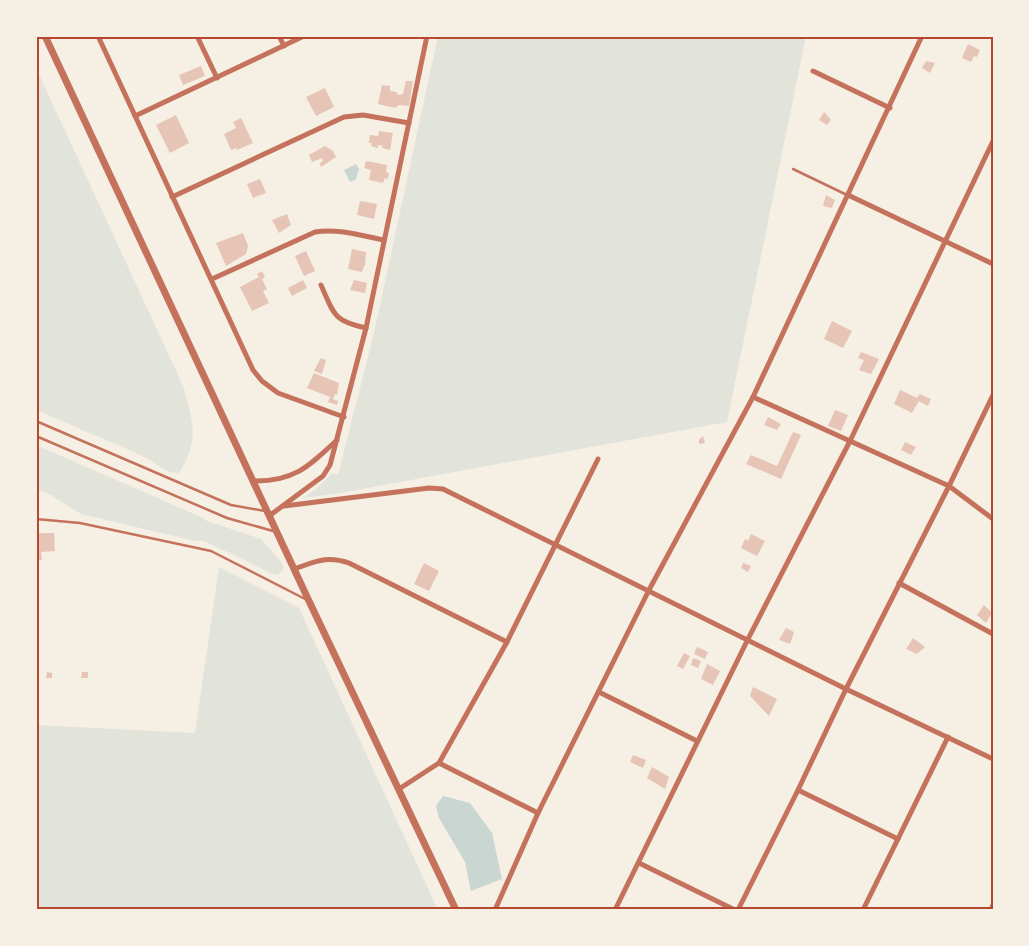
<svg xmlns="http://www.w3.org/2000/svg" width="1029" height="946" font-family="Barlow,sans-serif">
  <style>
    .green { fill: #e2e4dc }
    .water { fill: #c9d6d2 }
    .building { fill: #e6c5b7 }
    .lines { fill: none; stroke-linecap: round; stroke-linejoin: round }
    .service { stroke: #c5725c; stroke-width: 2.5 }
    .minor { stroke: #c5725c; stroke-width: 5 }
    .tertiary { stroke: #c5725c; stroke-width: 7 }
    .neatline { fill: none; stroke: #b5482f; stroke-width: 2 }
  </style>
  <rect width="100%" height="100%" fill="#f6efe4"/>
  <g class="green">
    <polygon points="438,36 806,36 727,422 335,494 302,498 315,490 332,473 338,475 374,333"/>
    <path d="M 36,68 L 184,388 C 193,424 200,440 179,473 L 169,472 L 143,456 L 36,410 Z"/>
    <polygon points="36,445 201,517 207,521 261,539 282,563 284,567 282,572 277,575 273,574 204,541 195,541 81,514 51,495 36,489"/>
    <polygon points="219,567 299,608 438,910 36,910 36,725 195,733"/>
  </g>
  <g class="water">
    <polygon points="356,164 359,169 356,179 350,182 344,170"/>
    <polygon points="443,796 470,803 492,833 502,879 471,891 465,862 439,818 436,806"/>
  </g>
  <g class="building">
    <polygon points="968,44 980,50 977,57 974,56 971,62 962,58"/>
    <polygon points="926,61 935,63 930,73 922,68"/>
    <polygon points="201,66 205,76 183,85 179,75"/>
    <polygon points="406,81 413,81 409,106 399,105 395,108 378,104 382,85 390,86 390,91 396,92 398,95 403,94"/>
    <polygon points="325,88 334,107 316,116 306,97"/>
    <polygon points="824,112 831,120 827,125 819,120"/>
    <polygon points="176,115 189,143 170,153 156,125"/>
    <polygon points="241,118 253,143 237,150 236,148 231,150 224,134 236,128 233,122"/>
    <polygon points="379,131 393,133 390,150 382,148 383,146 378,145 378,148 371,146 372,143 369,143 370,135 378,136"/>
    <polygon points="325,146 333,151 336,157 321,167 320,163 323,161 322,158 312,162 309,155"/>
    <polygon points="366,161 387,165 386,172 389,173 388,179 385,178 383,183 369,180 371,170 364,168"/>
    <polygon points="260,179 266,193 253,198 247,184"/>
    <polygon points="826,195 835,200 832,208 823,206"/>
    <polygon points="360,201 377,204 374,219 357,215"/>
    <polygon points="287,214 291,225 279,233 272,220"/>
    <polygon points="243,233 248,246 246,254 226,266 216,243"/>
    <polygon points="352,249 366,252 365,266 364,266 362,272 348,269"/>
    <polygon points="306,251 315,271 304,276 295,256"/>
    <polygon points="262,271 265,277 262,279 267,289 263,291 269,303 252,311 240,287 259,277 257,274"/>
    <polygon points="303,280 307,288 292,296 288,288"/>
    <polygon points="354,280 367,283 365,293 350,290"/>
    <polygon points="832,321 852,331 843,348 824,339"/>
    <polygon points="861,352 879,359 871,374 859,370 864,360 858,358"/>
    <polygon points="321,358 326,360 322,374 314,371"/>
    <polygon points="314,373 339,383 337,395 335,394 333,399 338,401 337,405 328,402 330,397 307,388"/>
    <polygon points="900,390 917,398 920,394 931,399 928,406 919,401 912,413 894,404"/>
    <polygon points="835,410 848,415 841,431 828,426"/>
    <polygon points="768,417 781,424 777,430 764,425"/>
    <polygon points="793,432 801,435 781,479 746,464 751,455 777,466"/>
    <polygon points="703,436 705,443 699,444 699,440"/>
    <polygon points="905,442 916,447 911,455 901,450"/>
    <polygon points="36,533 54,533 55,551 41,552 42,560 36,560"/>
    <polygon points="751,534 765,541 757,556 741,548 745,539 748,541"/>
    <polygon points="424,563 439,571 429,591 414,584"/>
    <polygon points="743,563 751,566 748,572 741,568"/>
    <polygon points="984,605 992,613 986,623 977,615"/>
    <polygon points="786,628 794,632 790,644 779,640"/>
    <polygon points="913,638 925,647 917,654 906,649"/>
    <polygon points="697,647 708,652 705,659 694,654"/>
    <polygon points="684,653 690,656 683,669 677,666"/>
    <polygon points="693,658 701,661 698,668 691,665"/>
    <polygon points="707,664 720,671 713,685 701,679"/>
    <polygon points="47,672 52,673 52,678 46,678"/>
    <polygon points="82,672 88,672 88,678 81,678"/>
    <polygon points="753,687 777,699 769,716 750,696"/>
    <polygon points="633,755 646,760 643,768 630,762"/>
    <polygon points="652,767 669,777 665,789 647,778"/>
  </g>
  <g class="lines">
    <g class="service">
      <polyline points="793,169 847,195"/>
      <polyline points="36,421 231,505 265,511"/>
      <polyline points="36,436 227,518 273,531"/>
      <polyline points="36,519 80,523 211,551 307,600"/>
    </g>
    <g class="minor">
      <polyline points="98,36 253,370 262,381 278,393 344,417"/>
      <polyline points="197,36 217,78"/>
      <polyline points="279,36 284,46"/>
      <polyline points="813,71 890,108"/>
      <polyline points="135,116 304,36"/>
      <polyline points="848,195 993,264"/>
      <polyline points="172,197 344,117 363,115 409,123"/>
      <path d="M 212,279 L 315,232 C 338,228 362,236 384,240"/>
      <path d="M 321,285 C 334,314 333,321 366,328"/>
      <polyline points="753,397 949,486 993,519"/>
      <path d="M 253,481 C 294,482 309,466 337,440"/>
      <polyline points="284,506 429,488 443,489 846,689 993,759"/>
      <polyline points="269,516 323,476 330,465 366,328 427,36"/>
      <path d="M 294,569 C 315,562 326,555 349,563 L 507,642"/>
      <polyline points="899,583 993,634"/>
      <polyline points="599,692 697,741"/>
      <polyline points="439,763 538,813"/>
      <polyline points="399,789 439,763 507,642 598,459"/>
      <polyline points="798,790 898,839"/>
      <polyline points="639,863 735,910"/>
      <polyline points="495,910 538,813 649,590 753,397 922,36"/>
      <polyline points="615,910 748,639 850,441 993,141"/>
      <polyline points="738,910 798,790 846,689 949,486 993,395"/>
      <polyline points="863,910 948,737"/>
      <polyline points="991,910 993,905"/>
    </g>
    <polyline class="tertiary" points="45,36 309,601 456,910"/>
  </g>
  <rect width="1029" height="946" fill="none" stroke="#f6efe4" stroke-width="75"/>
  <rect x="38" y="38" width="954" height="870" class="neatline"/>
</svg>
